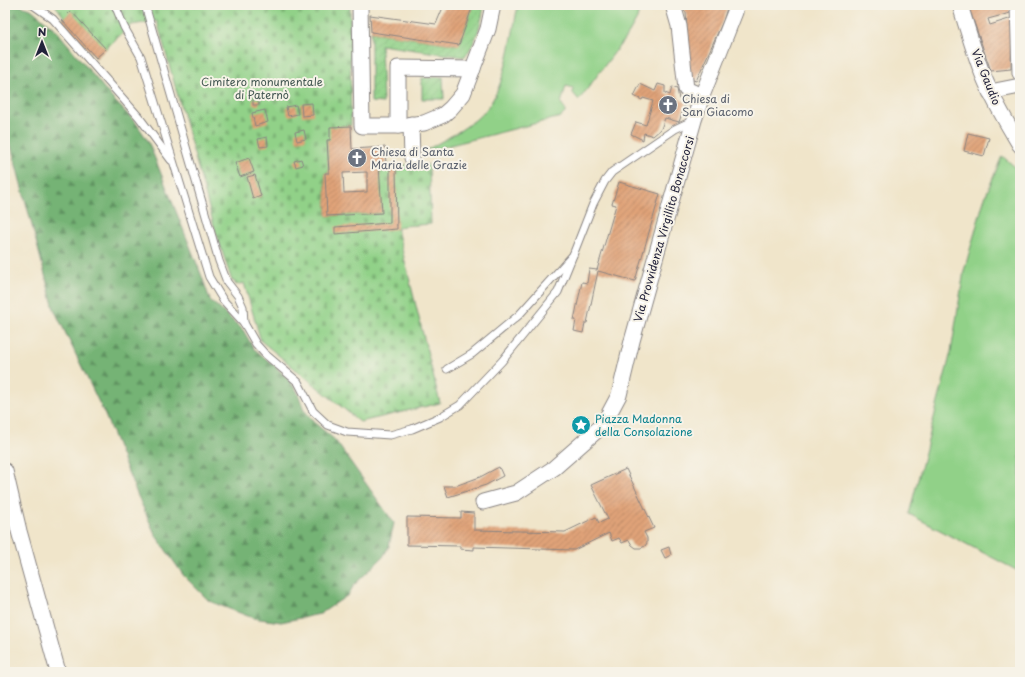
<svg xmlns="http://www.w3.org/2000/svg" width="1025" height="677" font-family="'Playpen Sans',sans-serif">
  <style>
    .grass { fill: #91d188; stroke: #5a7a62 }
    .forest { fill: url(#forest-firs); stroke: #4b6a58 }
    .cemetery { fill: url(#cemetery-stones); stroke: #5a7a62 }
    .garden { fill: url(#garden-furrows); stroke: #5a7a62 }
    .building { fill: url(#building-hatch); fill-rule: evenodd }
    .lines { fill: none; stroke-linecap: round; stroke-linejoin: round }
    .service-casing { stroke: #898482; stroke-width: 9 }
    .minor-casing { stroke: #898482; stroke-width: 17 }
    .service { stroke: #fff; stroke-width: 7 }
    .minor { stroke: #fff; stroke-width: 15 }
    .labels { text-anchor: middle; stroke-width: 4; stroke-linejoin: round; paint-order: stroke }
    .street-label { font-size: 11px; fill: #22223b; stroke: #f7f3e8 }
    .park-label { font-size: 11px; fill: #435752; stroke: #f7f3e8 }
    .worship-label { font-size: 11px; fill: #5b616d; stroke: #f7f3e8; text-anchor: start }
    .culture-label { font-size: 11px; fill: #0d838f; stroke: #f7f3e8; text-anchor: start }
  </style>
  <defs>
    <pattern id="forest-firs" width="22" height="20" patternUnits="userSpaceOnUse"><rect width="22" height="20" fill="#74b374"/><path d="M5 1l3.5 6h-7zM16 11l3.5 6h-7z" fill="#5f9160"/></pattern>
    <pattern id="cemetery-stones" width="16" height="16" patternUnits="userSpaceOnUse"><rect width="16" height="16" fill="#91d188"/><path d="M2 7V4a2 2 0 0 1 4 0v3zM10 15v-3a2 2 0 0 1 4 0v3z" fill="#7db376"/></pattern>
    <pattern id="garden-furrows" width="10" height="10" patternUnits="userSpaceOnUse"><rect width="10" height="10" fill="#91d188"/><path d="M-1 1l2-2M0 10L10 0M9 11l2-2" fill="none" stroke="#7db376"/></pattern>
    <pattern id="building-hatch" width="6" height="6" patternUnits="userSpaceOnUse"><rect width="6" height="6" fill="#e0a378"/><path d="M-1 1l2-2M0 6l6-6M5 7l2-2" fill="none" stroke="#b58464"/></pattern>
  </defs>
  <rect width="100%" height="100%" fill="#f7f3e8"/>
  <filter id="ink" filterUnits="userSpaceOnUse"><feTurbulence type="fractalNoise" baseFrequency=".025" numOctaves="2"/><feDisplacementMap in="SourceGraphic" scale="8" xChannelSelector="R" yChannelSelector="G"/><feConvolveMatrix kernelMatrix="1 2 1 2 8 2 1 2 1" color-interpolation-filters="sRGB"/></filter>
  <filter id="wash" filterUnits="userSpaceOnUse"><feTurbulence type="fractalNoise" baseFrequency=".012" numOctaves="4" result="noise"/><feDisplacementMap in="SourceGraphic" scale="16" xChannelSelector="R" yChannelSelector="G"/><feGaussianBlur stdDeviation="0.9" result="paint"/><feColorMatrix in="noise" values="0 0 0 0 0 0 0 0 0 0 0 0 0 0 0 0 0 1.4 0 .05"/><feComposite in="paint" operator="in"/></filter>
  <g filter="url(#wash)">
    <rect width="100%" height="100%" fill="#f0e5ca"/>
    <g class="grass">
      <path d="M 516,5 L 640,5 L 637,19 L 629,33 L 579,100 L 573,93 L 573,88 L 566,86 L 561,103 L 565,109 L 565,113 L 561,117 L 423,152 C 443,140 465,130 482,114 C 505,92 511,40 517,10 Z"/>
      <polygon points="1002,156 1020,171 1020,572 909,514 951,352 964,271 984,200"/>
    </g>
    <polygon class="forest" points="5,5 18,5 31,9 56,30 112,98 136,123 148,141 201,274 210,300 243,330 254,349 275,366 288,379 297,391 304,410 316,424 335,440 394,523 389,546 383,557 354,585 348,595 320,614 281,622 253,618 209,601 184,576 156,536 137,494 105,415 54,309 11,146 5,142"/>
    <polygon class="cemetery" points="55,5 350,5 351,139 327,140 329,173 325,173 327,216 381,213 379,165 429,165 431,224 403,226 397,229 440,403 360,422 261,341 244,283 236,285 234,281 232,281 216,233 157,21 131,25 96,58 62,20 64,17"/>
    <g class="garden">
      <path d="M 473,5 L 484,5 C 482,22 476,44 464,57 L 381,45 L 383,103 L 371,102 L 371,32 L 459,45 Z"/>
      <polygon points="443,77 444,99 422,99 422,78"/>
    </g>
    <g id="blocks">
      <g class="building">
        <polygon points="444,5 473,5 459,45 371,32 370,15 436,24"/>
        <polygon points="683,5 728,5 723,21 696,81 690,79 686,12 684,11"/>
        <polygon points="968,5 1010,5 1010,13 988,19 990,25 1012,18 1011,69 991,71"/>
        <polygon points="71,11 106,49 96,58 62,20"/>
        <polygon points="640,84 655,91 658,84 665,86 665,93 670,95 672,87 677,89 679,99 686,102 679,122 665,118 661,129 653,136 644,133 643,140 631,134 636,122 646,125 653,101 643,98 642,100 634,96"/>
        <rect x="253" y="99" width="6" height="6"/>
        <polygon points="312,103 313,115 302,116 301,104"/>
        <polygon points="296,105 298,114 288,116 286,107"/>
        <polygon points="265,110 268,122 255,126 252,113"/>
        <path d="M 351,126 L 352,149 L 385,147 L 386,165 L 379,165 L 382,213 L 327,216 L 325,173 L 329,173 L 327,140 L 330,140 L 330,127 ZM 367,172 L 367,192 L 344,193 L 343,173 Z"/>
        <polygon points="304,130 306,139 297,141 295,132"/>
        <polygon points="968,133 989,138 984,156 964,151"/>
        <polygon points="267,137 268,146 260,147 258,139"/>
        <polygon points="249,158 254,172 240,177 235,163"/>
        <polygon points="301,159 303,165 296,167 294,161"/>
        <polygon points="390,165 396,166 397,229 335,234 335,227 390,223"/>
        <polygon points="255,175 261,196 253,199 247,177"/>
        <polygon points="619,182 660,194 635,281 598,271 587,323 585,323 583,333 574,331 576,320 574,320 582,282 587,283 589,269 597,270 616,205 612,204"/>
        <polygon points="499,467 503,476 486,485 448,497 444,486 455,486 480,477"/>
        <polygon points="626,469 654,528 644,532 647,538 647,543 645,546 641,548 636,548 632,545 629,540 622,543 619,538 612,541 609,533 574,550 474,547 474,550 460,549 460,546 407,545 407,517 461,518 461,512 474,513 474,530 565,532 596,517 599,523 608,519 591,485"/>
        <polygon points="5,516 6,516 8,526 5,526"/>
        <polygon points="669,547 671,555 665,558 661,550"/>
      </g>
    </g>
  </g>
  <g filter="url(#ink)">
    <use href="#blocks" fill-opacity="0" stroke="#898482" stroke-width="1"/>
    <g class="lines">
      <g class="service-casing">
        <g id="service">
          <polyline points="33,5 53,19 139,117 171,160"/>
          <polyline points="115,5 124,27 141,57 209,277 223,300 244,323 256,344 265,354 298,382 313,411 328,425 347,432 390,435 412,429 440,417 460,405 502,361 558,292 573,255"/>
          <polyline points="145,5 219,261 227,282 238,296 243,307 244,323"/>
          <polyline points="447,369 472,354 519,315 573,255 593,204 605,181 612,172 675,129 692,121"/>
        </g>
      </g>
      <g class="minor-casing">
        <g id="minor">
          <polyline points="360,5 362,126 398,126 424,123 443,115 451,108 463,94 488,29 493,5"/>
          <polyline points="673,5 679,26 686,89 702,96"/>
          <path d="M 960,5 C 967,28 974,52 983,75 C 993,100 1006,122 1020,145"/>
          <polyline points="1018,5 1020,73"/>
          <polyline points="990,92 1020,86"/>
          <polyline points="411,124 412,158"/>
          <polyline points="398,126 398,68 473,69"/>
          <polyline points="5,471 19,531 58,672"/>
          <polyline points="483,502 516,493 554,468 603,425 619,395 632,341 694,120 702,96 735,12 736,5"/>
        </g>
      </g>
      <use href="#service" class="service"/>
      <use href="#minor" class="minor"/>
    </g>
  </g>
  <defs>
    <g id="church-disc" transform="scale(1)"><circle r="9.5" fill="#6b7280" stroke="#f7f3e8"/><path d="M-1.2-6h2.4v3.5h3.3v2.4h-3.3V6h-2.4V-.1h-3.3v-2.4h3.3Z" fill="#fff"/></g>
    <g id="sight-disc" transform="scale(1)"><circle r="9.5" fill="#0f9aa8" stroke="#f7f3e8"/><path d="M0-6L1.8-2.2L6-1.7L2.9 1.2L3.7 5.4L0 3.3L-3.7 5.4L-2.9 1.2L-6-1.7L-1.8-2.2Z" fill="#fff"/></g>
  </defs>
  <g fill-rule="evenodd">
    <use href="#church-disc" x="668" y="105"/>
    <use href="#church-disc" x="357" y="158"/>
    <use href="#sight-disc" x="581" y="425"/>
  </g>
  <g class="labels">
    <g class="street-label">
      <text transform="translate(986 77) rotate(68)" y="4">Via Gaudio</text>
      <text transform="translate(664 229) rotate(-74)" y="4">Via Provvidenza Virgillito Bonaccorsi</text>
    </g>
    <g class="park-label">
      <text x="262" y="86">Cimitero monumentale<tspan x="262" dy="13">di Paternò</tspan></text>
    </g>
    <g class="worship-label">
      <text x="682" y="103">Chiesa di<tspan x="682" dy="13">San Giacomo</tspan></text>
      <text x="371" y="156">Chiesa di Santa<tspan x="371" dy="13">Maria delle Grazie</tspan></text>
    </g>
    <g class="culture-label">
      <text x="595" y="423">Piazza Madonna<tspan x="595" dy="13">della Consolazione</tspan></text>
    </g>
  </g>
  <rect width="1025" height="677" fill="none" stroke="#f7f3e8" stroke-width="20"/>
  <g transform="translate(42 42)" stroke="#f7f3e8" stroke-width="3" paint-order="stroke">
  <path d="M0-3L7 15L0 10L-7 15Z" fill="#22223b"/>
  <text y="-6" font-size="11" font-weight="bold" text-anchor="middle" fill="#22223b">N</text>
  </g>
</svg>
